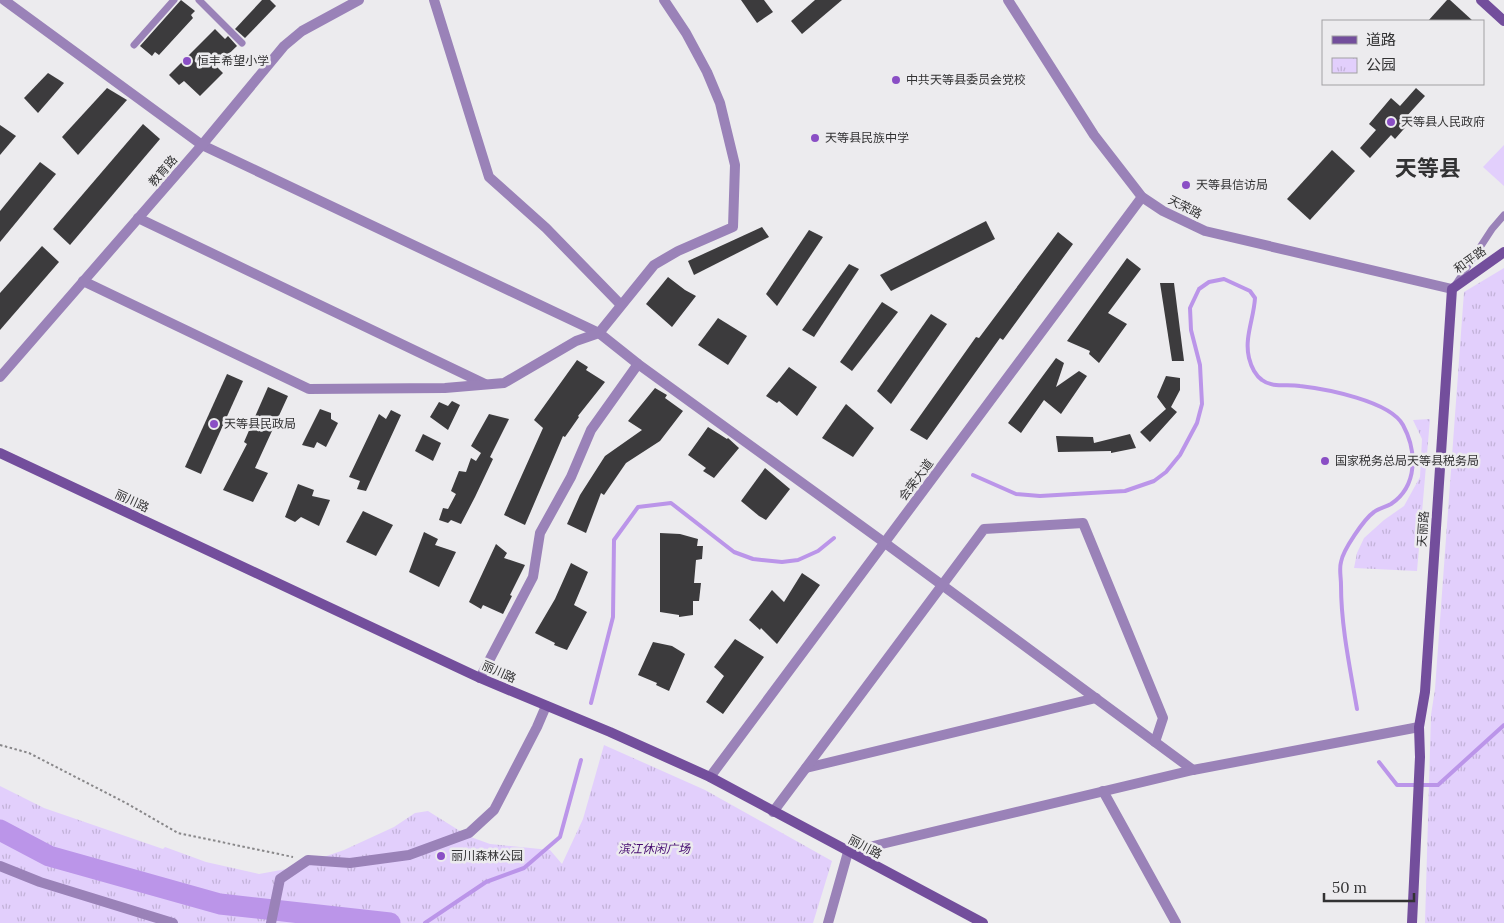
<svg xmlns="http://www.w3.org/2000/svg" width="1504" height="923" font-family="Lora,'Noto Sans SC',serif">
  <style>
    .grass { fill: #e2cffc }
    .park { fill: url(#park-tufts) }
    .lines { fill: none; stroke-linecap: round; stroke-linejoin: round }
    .stream { stroke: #bb95e9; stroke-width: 4 }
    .river { stroke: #bb95e9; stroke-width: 21 }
    .building { fill: #3c3b3d }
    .path { stroke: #888789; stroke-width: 2; stroke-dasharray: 2.5 2.5; stroke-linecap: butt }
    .lane { stroke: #9a82b8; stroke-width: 7 }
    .street { stroke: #9a82b8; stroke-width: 10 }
    .secondary { stroke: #734e9c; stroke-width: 10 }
    .poi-dot { fill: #8a4ec5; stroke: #ecebee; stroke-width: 2 }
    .labels { text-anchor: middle; stroke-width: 5; stroke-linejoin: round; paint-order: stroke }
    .poi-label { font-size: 12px; fill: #323233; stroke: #ecebee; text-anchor: start }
    .street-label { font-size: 12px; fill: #323233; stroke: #ecebee }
    .park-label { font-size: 12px; font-style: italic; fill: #460c71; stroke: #ecebee }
    .town-label { font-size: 22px; font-weight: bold; fill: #323233; stroke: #ecebee }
  </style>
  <defs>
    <pattern id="park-tufts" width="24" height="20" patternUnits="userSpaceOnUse" patternTransform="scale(1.25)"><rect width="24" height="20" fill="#e2cffc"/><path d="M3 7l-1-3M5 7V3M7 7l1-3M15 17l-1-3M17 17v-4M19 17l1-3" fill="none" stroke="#c2b2d8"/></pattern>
  </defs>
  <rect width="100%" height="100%" fill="#ecebee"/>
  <polygon class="grass" points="1504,145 1504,186 1483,167"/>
  <g class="park">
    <polygon points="1504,268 1504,923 1425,923 1431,715 1435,689 1464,292"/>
    <polygon points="1430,419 1417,571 1354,568 1357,553 1364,538 1384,520 1404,506 1420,477 1422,439 1413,420"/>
    <polygon points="604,745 705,790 832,861 813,923 0,923 0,786 44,808 163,849 165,847 206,862 259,874 292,868 344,850 394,827 415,813 428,811 468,836 490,844 550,850 562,864 583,819"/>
  </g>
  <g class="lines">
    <g class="stream">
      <path d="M 973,475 L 1016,494 L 1040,496 L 1125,491 L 1154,481 L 1166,472 L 1180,455 L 1197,423 L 1202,404 L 1200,365 L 1191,330 L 1190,308 L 1199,289 L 1209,282 L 1224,279 L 1250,291 L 1255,298 C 1254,318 1244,338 1249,358 C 1251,366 1255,375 1262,380 C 1272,388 1288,384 1300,386 C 1326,389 1390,401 1403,425 C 1417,451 1418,486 1391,504 C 1386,507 1379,508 1374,512 C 1364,519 1343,550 1341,562 C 1339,569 1341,577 1341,585 C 1341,626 1350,668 1357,709"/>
      <polyline points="591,703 613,617 614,540 638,507 671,503 734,552 753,559 782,562 798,560 818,551 834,538"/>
      <polyline points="1379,762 1397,785 1438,785 1504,725"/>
      <polyline points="425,923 486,882 524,868 560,837 581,760"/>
    </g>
    <polyline class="river" points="0,830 49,856 220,904 390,923"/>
  </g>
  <g class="building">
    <polygon points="181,0 195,11 191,15 193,18 159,55 155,52 152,56 140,46"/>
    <polygon points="262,0 270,0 276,6 245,38 235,29"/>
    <polygon points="741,0 764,0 773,12 757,23"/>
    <polygon points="815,0 842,0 802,34 791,21"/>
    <polygon points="1447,0 1450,0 1473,21 1428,21"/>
    <polygon points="215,29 225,39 228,36 237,46 216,66 223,73 200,96 184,81 179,85 169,75"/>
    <polygon points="48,73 64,83 38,113 24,98"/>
    <polygon points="107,88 127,100 78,155 62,137"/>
    <polygon points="1416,88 1425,96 1406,117 1410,122 1395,139 1391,135 1370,158 1360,148 1376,130 1369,124 1391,98 1400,106"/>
    <polygon points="143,124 160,139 70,245 53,229"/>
    <polygon points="0,125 16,136 0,155"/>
    <polygon points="1332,150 1355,171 1310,220 1287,199"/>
    <polygon points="40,162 56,174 0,242 0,211"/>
    <polygon points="986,221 995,239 891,291 880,275"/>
    <polygon points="762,227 769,237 694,275 688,261"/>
    <polygon points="809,230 823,237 777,306 766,294"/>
    <polygon points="1058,232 1073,244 1003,340 1000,338 927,440 910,430 976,337 979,338"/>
    <polygon points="42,246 59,262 0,330 0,293"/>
    <polygon points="1127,258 1141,269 1108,313 1127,324 1099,363 1089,354 1090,351 1067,341"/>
    <polygon points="849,264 859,269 814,337 802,330"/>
    <polygon points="668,277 685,290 696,296 672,327 646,304"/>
    <polygon points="1160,283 1174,283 1184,361 1172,361"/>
    <polygon points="882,302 898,312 852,371 840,362"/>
    <polygon points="931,314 947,324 891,404 877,391"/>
    <polygon points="718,318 747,336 728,365 698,345"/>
    <polygon points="1056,358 1064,363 1056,387 1079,371 1087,376 1061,414 1044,400 1021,433 1008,423"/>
    <polygon points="577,360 588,367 586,370 605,382 578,416 579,417 565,437 563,436 525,525 504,515 543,428 534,420"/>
    <polygon points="789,367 817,387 797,416 779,401 777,403 766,396"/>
    <polygon points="227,374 243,381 201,474 185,467"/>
    <polygon points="1166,376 1180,378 1180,390 1171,407 1177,412 1150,442 1140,432 1166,409 1157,397"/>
    <polygon points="268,387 288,396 255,468 268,473 253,502 223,490 247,444 244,442"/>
    <polygon points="655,388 667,395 665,398 683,411 660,441 626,463 604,495 601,493 586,533 567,524 580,495 605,456 642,430 628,421"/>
    <polygon points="452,401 460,405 448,430 430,417 439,402 448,406"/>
    <polygon points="846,404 874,428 853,457 822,438"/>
    <polygon points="320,409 331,413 331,419 338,423 326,447 317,442 314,448 302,445"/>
    <polygon points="391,410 401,415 366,491 357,489 360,481 349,477 379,414 386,419"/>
    <polygon points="489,414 509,419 490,457 493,459 475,497 461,524 451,520 448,523 439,520 443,508 448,509 456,494 451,491 459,471 466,472 471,458 476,461 481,453 471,446"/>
    <polygon points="708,427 727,439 728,438 739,448 714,478 703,471 706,468 688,455"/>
    <polygon points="423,434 441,443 433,461 415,451"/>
    <polygon points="1130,434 1136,448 1111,453 1111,451 1058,452 1056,436 1093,437 1094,443"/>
    <polygon points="765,468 790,489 766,520 759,516 741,501"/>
    <polygon points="298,484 314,490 312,496 330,500 319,526 301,517 295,522 285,517"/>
    <polygon points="363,511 393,525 376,556 346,542"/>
    <polygon points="424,532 438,539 435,545 456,552 439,587 409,572"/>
    <polygon points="660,533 680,534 698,539 697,546 703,546 702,559 696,560 694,583 701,583 699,601 693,601 693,615 679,617 679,615 660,612"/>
    <polygon points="496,544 507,553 504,558 525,565 510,595 512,596 503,614 483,605 481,609 469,602"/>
    <polygon points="571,563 588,572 574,605 587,612 567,650 554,645 555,643 535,633 555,599"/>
    <polygon points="802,573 820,585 777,644 761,628 760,630 749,620 772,590 784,602"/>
    <polygon points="735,639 764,657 723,714 706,702 724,676 714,667"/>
    <polygon points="653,642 672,646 685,654 669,691 656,685 657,683 638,675"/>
  </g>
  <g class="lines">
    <polyline class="path" points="0,745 29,753 126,803 178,833 293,857"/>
    <g class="lane">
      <polyline points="199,0 242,43"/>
      <polyline points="134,45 174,0"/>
      <polyline points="1456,284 1492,229 1504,215"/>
    </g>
    <g class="street">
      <polyline points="4,0 202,145 599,333 638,364 885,543 1193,770"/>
      <polyline points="434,0 489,177 546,228 621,305"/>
      <polyline points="1008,0 1094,135 1142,197 1163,211 1205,231 1452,289"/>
      <polyline points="138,218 485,384"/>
      <polyline points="83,281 309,389 445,388 504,383 576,341 599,333 654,265 678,251 733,227 735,165 720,103 707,72 686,33 664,0"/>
      <polyline points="0,377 202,145 284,46 302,31 359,0"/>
      <polyline points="480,678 533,577 540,533 571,477 591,430 638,364"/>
      <polyline points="806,768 1096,698"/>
      <polyline points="710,777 1142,197"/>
      <polyline points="1103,791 1176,923"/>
      <polyline points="773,812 984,529 1083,523 1163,718 1155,742"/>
      <polyline points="0,866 40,882 173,923"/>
      <polyline points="271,923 280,879 308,860 350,863 409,855 469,833 494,810 537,727 546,706"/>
      <polyline points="828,923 848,852 1193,770 1419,727"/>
    </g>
    <g class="secondary">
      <polyline points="1481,0 1504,21"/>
      <polyline points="0,453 480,678 610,732 710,777 983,923"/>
      <polyline points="1412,923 1420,757 1419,727 1425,692 1452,289 1504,252"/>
    </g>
  </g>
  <g class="poi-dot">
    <circle cx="187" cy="61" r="5"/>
    <circle cx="896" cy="80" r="5"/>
    <circle cx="1391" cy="122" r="5"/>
    <circle cx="815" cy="138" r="5"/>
    <circle cx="1186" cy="185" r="5"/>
    <circle cx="214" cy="424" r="5"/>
    <circle cx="1325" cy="461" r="5"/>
    <circle cx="441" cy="856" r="5"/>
  </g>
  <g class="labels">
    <g class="poi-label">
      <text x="197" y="65">恒丰希望小学</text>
      <text x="906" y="84">中共天等县委员会党校</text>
      <text x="1401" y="126">天等县人民政府</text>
      <text x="825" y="142">天等县民族中学</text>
      <text x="1196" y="189">天等县信访局</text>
      <text x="224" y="428">天等县民政局</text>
      <text x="1335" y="465">国家税务总局天等县税务局</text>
      <text x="451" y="860">丽川森林公园</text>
    </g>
    <g class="street-label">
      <text transform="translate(163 171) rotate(-49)" y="4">教育路</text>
      <text transform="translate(1185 207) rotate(27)" y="4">天荣路</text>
      <text transform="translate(1470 260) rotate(-36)" y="4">和平路</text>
      <text transform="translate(916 480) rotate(-53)" y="4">会荣大道</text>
      <text transform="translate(132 501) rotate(25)" y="4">丽川路</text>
      <text transform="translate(1423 529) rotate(-86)" y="4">天丽路</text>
      <text transform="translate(499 672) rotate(24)" y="4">丽川路</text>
      <text transform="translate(865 847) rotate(28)" y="4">丽川路</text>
    </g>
    <g class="park-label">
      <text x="654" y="853">滨江休闲广场</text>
    </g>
    <g class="town-label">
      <text x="1428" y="176">天等县</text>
    </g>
  </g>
  <rect x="1322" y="20" width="162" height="65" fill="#ecebee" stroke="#a2a1a3"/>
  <rect x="1332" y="36" width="25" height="8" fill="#734e9c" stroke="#a2a1a3"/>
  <text x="1366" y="45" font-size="15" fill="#323233">道路</text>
  <rect x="1332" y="58" width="25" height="15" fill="url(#park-tufts)" stroke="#a2a1a3"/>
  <text x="1366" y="70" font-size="15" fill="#323233">公园</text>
  <path d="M1324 893v8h90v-8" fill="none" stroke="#323233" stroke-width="2.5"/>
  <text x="1332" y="893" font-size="15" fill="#323233" stroke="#ecebee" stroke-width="4" paint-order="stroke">50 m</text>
</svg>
